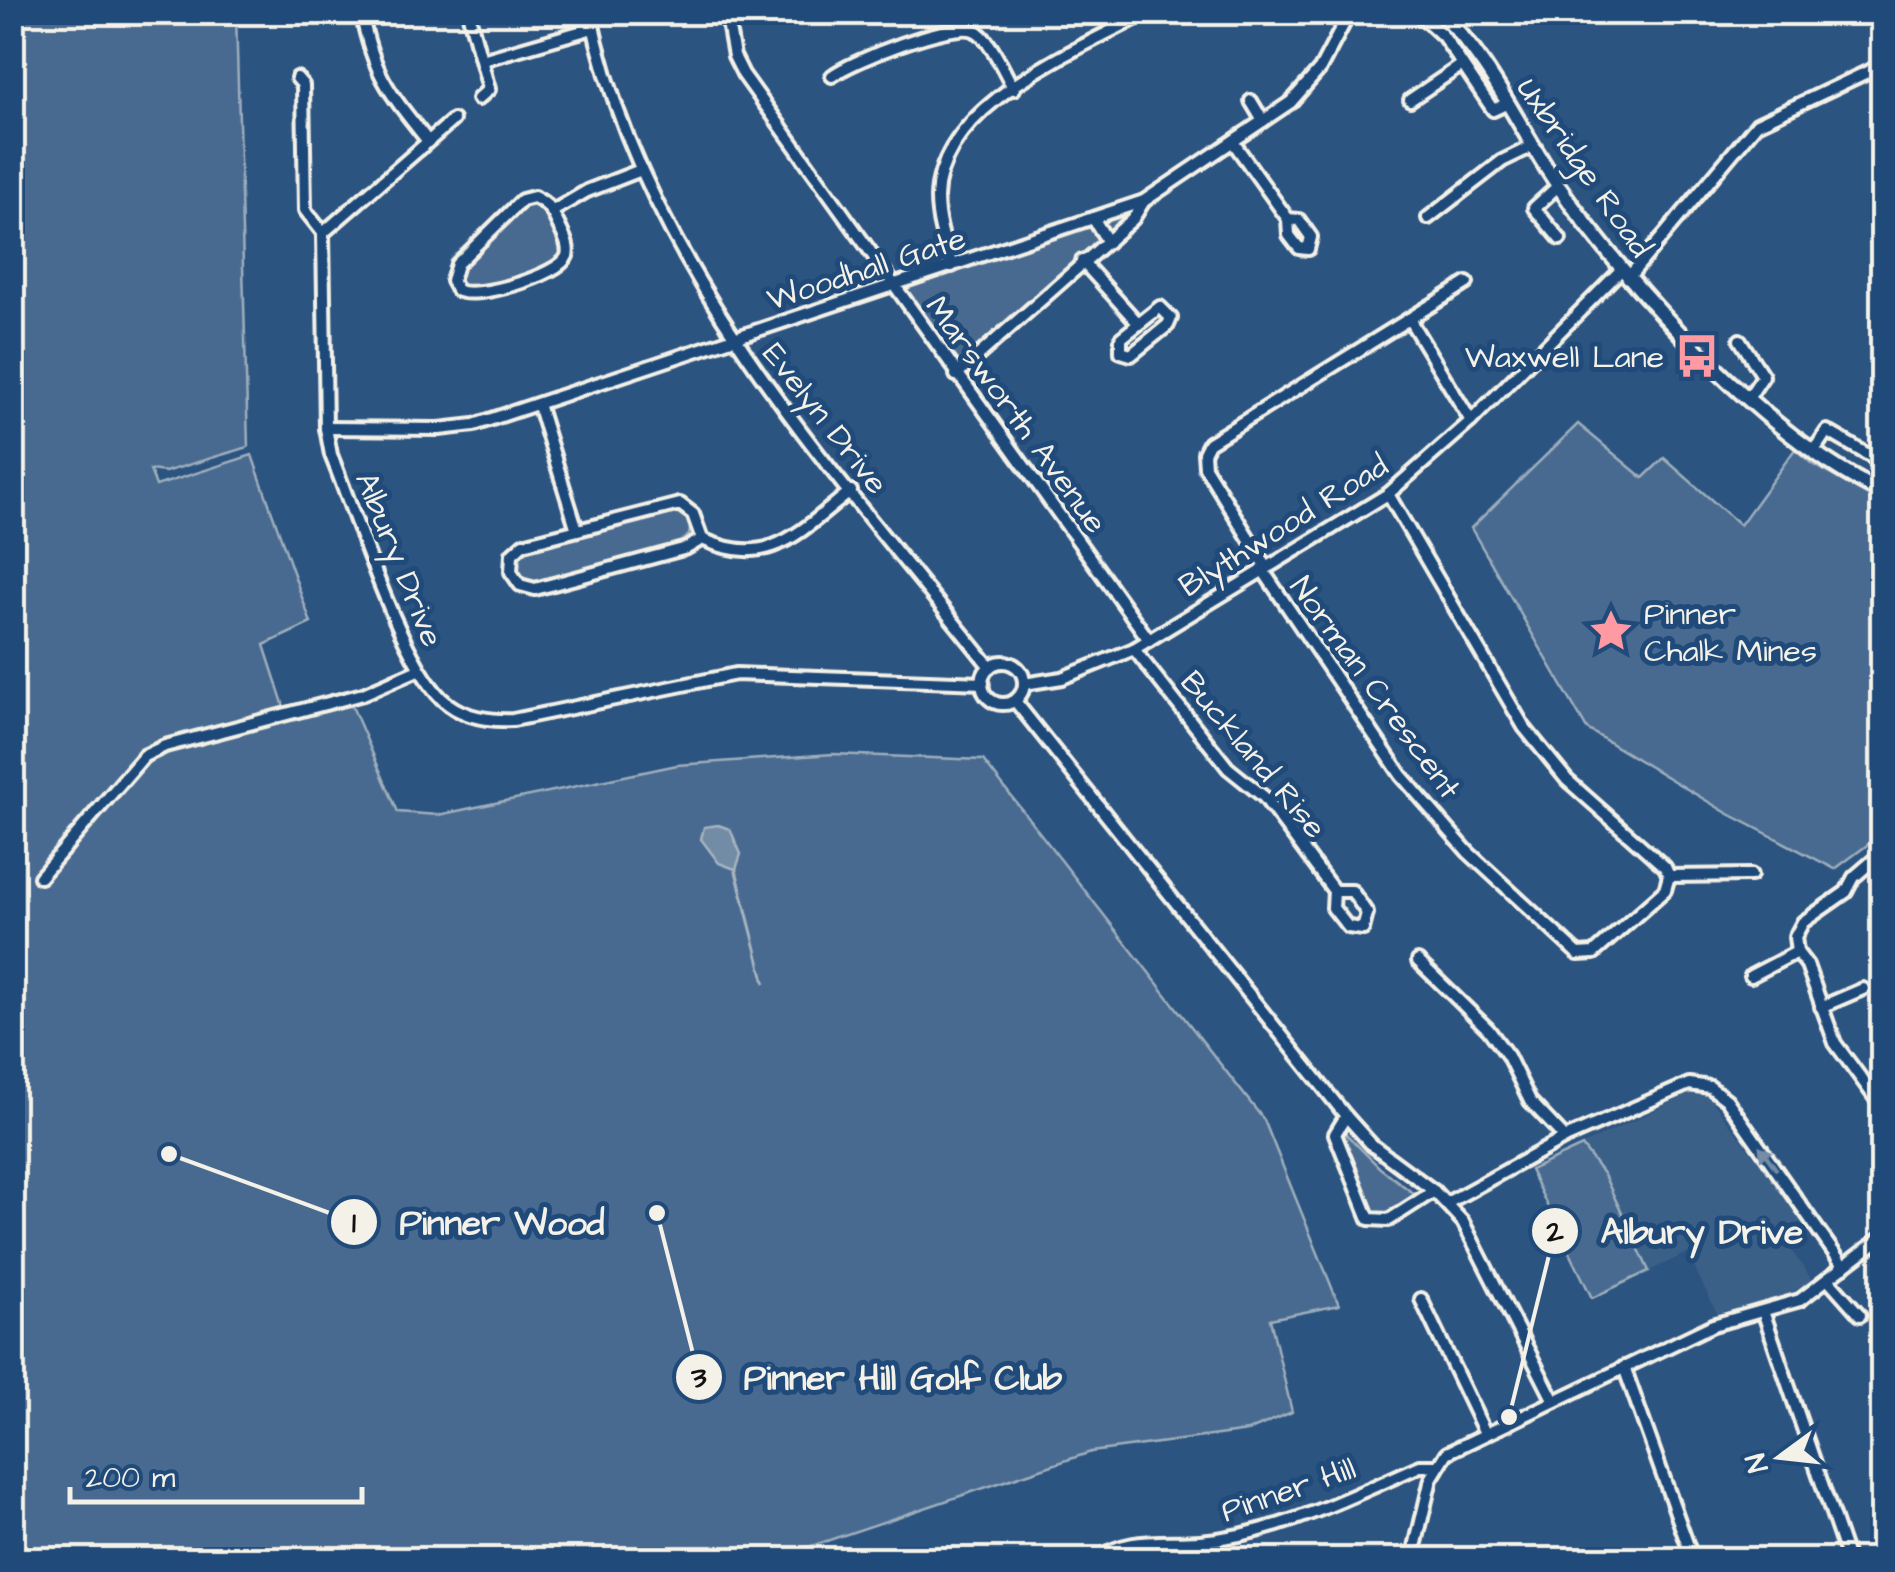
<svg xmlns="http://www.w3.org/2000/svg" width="1895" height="1572" font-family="'Architects Daughter',sans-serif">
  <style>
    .built { fill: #3b6088 }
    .green { fill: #496b90; stroke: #9eaebc; stroke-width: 2.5 }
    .water { fill: #738ca6; stroke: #a7b4c0; stroke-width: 2.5 }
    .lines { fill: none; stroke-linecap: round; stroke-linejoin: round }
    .minor-casing { stroke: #f4f1e8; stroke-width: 18 }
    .major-casing { stroke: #f4f1e8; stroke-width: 20 }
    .minor { stroke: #1f4a7a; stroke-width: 10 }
    .major { stroke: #1f4a7a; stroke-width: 12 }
    .oneway { fill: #748da6 }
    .labels { text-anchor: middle; stroke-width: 10; stroke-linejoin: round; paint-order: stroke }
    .street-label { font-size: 32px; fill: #f4f1e8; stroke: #1f4a7a }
    .poi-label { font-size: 32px; fill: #f4f1e8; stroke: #1f4a7a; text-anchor: end }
    .leader { fill: none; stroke: #f4f1e8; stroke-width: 4 }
    .callout-dot { fill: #f4f1e8; stroke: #1f4a7a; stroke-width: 4 }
    .mark-label { font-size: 30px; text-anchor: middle; font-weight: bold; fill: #111 }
    .callout-label { font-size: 35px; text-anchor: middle; font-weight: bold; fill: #f4f1e8; stroke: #1f4a7a; stroke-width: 10; stroke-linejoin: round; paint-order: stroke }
  </style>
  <rect width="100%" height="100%" fill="#2c5481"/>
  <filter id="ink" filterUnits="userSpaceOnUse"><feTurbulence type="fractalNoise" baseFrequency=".01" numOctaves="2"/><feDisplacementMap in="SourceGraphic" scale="20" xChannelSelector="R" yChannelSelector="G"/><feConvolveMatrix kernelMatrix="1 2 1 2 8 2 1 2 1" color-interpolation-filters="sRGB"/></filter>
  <g filter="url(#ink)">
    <polygon class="built" points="1702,1088 1803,1220 1781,1236 1812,1280 1783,1298 1717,1313 1687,1253 1592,1298 1530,1170"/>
    <g class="green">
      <polygon points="12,13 236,13 248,447 165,472 150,470 156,486 252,455 311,623 264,645 286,713 352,706 398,812 438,815 677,765 833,754 983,760 1264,1120 1339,1305 1270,1319 1292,1412 1248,1431 1091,1452 773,1559 13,1559"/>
      <polygon points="1144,201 1133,219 956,375 892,285"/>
      <polygon points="526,204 543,206 563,248 558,263 471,292 458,286 458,268"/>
      <polygon points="1578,424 1643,478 1664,458 1740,525 1795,449 1812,464 1882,504 1882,834 1835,869 1727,813 1587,729 1471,528"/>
      <polygon points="672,509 691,522 689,535 675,547 535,585 523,582 515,571 516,557 524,549"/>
      <polygon points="1344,1132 1380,1168 1417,1196 1386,1218 1376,1219 1341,1134"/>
      <polygon points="1582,1146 1604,1175 1649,1271 1592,1298 1530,1170"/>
    </g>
    <polygon class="water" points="718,825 730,829 741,854 736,869 765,984 735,869 719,863 701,839 704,827"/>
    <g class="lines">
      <g class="minor-casing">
        <g id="minor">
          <path d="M 361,12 C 374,75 388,91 427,140"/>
          <polyline points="468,12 489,89 478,99"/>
          <path d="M 590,12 C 642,266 834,471 990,667"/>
          <polyline points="726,12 734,56 743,74 1149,640"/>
          <polyline points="1423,12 1420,15 1443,36 1493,110 1506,104"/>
          <polyline points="482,60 593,28"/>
          <path d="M 832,76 C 851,61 952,21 974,30 C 991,38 1004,73 1014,89"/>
          <polyline points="297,78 303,85 305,210 323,233"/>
          <polyline points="1410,100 1462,65"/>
          <polyline points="1251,101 1263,121"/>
          <path d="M 453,120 L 323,233 L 326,428 L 331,455 C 356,516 399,656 442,699 C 461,717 488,721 513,720 L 736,674 L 983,683"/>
          <polyline points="1233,142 1288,219 1299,220 1311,237 1308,249 1299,248 1289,235 1288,219"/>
          <polyline points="1558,186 1534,208 1560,239"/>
          <path d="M 534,197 C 549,204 552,211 559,226 C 563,235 570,246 567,256 C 560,275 474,301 457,290 L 452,281 L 457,264 L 522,200 Z"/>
          <polyline points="553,211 587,191 641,170"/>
          <polyline points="1093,218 1108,242"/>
          <polyline points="1428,218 1502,161 1533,146"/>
          <polyline points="1082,261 1138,323"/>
          <path d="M 952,266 C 945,244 937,222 937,198 C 939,104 1076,51 1148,12"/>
          <polyline points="1628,278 1757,124 1882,65"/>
          <polygon points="1160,307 1171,318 1168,325 1131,355 1121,352 1121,338"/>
          <polyline points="1409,319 1467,283"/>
          <polyline points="1740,340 1763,376 1749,397"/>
          <polyline points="956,375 1133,219 1144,201"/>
          <polyline points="538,404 577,530"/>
          <polyline points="326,428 439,429 474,425 1144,201 1291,102 1320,69 1350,12"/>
          <polyline points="1813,452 1827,431 1882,463"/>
          <polygon points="680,504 693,514 702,539 687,548 535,589 520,585 511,572 512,554 523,544"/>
          <path d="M 702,539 C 770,570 799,532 851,491"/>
          <polyline points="1266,566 1205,467 1204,453 1209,443 1409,319 1471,421"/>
          <polyline points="1262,569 1401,775 1468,852 1578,954 1594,953 1665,890 1669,876 1665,867 1567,780 1524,727 1388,494"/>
          <polyline points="1134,649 1228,768 1264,797 1334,891 1352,891 1367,913 1363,929 1348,927 1333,908 1334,891"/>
          <circle cx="1003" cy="683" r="21"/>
          <polyline points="1024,684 1062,678 1134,649 1388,494 1471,421 1621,270"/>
          <polyline points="1015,701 1346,1116 1372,1145 1434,1191 1463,1222 1554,1401"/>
          <polyline points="1669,876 1751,875"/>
          <polyline points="40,877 144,756 165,746 363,694 418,670"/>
          <polyline points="1797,952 1795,937 1803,922 1846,892 1854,877 1882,853"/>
          <polyline points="1418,961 1488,1029 1508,1056 1530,1101 1565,1138"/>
          <polyline points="1751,976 1797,952 1807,965 1835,1043 1882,1107"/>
          <polyline points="1821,1007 1863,989"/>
          <polyline points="1346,1116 1335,1134 1369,1219 1389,1220 1434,1191"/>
          <polyline points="1447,1203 1565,1138 1689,1084 1710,1087 1727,1100 1844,1267"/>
          <polyline points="1828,1279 1860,1315"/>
          <polyline points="1421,1299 1485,1433"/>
          <polyline points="1763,1311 1848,1560"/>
          <polyline points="1624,1367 1693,1560"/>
          <path d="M 1096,1560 C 1126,1536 1164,1544 1200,1541 C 1279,1534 1349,1497 1420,1466 L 1436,1466"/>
          <polyline points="1412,1560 1431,1479 1447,1453 1713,1325 1800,1300 1882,1237"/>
        </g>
      </g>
      <g class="major-casing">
        <path id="major" d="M 1439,12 C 1490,58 1520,131 1559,187 C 1629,288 1771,442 1882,492"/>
      </g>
      <use href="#minor" class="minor"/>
      <use href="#major" class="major"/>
    </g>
    <defs><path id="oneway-solid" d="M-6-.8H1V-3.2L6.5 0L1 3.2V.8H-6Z" transform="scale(2.5)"/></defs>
    <use class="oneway" href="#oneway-solid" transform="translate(1768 1158) rotate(-126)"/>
  </g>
  <defs>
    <g id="bus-bare" transform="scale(3.45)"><path d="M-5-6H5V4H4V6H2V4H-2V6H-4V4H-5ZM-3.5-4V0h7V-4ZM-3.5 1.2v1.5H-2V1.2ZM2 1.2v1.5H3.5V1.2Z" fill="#ff9aa2" stroke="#1f4a7a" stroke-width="2.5" paint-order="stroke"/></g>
    <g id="sight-bare" transform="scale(3.45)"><path d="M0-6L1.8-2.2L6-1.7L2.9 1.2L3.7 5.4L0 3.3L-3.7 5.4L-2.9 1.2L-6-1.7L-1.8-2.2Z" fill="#ff9aa2" stroke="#1f4a7a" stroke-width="2.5" paint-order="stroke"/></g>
  </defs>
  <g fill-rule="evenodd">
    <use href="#bus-bare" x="1697" y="356"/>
    <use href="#sight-bare" x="1611" y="631"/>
  </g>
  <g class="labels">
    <g class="street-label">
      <text transform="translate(1585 167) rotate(55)" y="11">Uxbridge Road</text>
      <text transform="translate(866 268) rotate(-18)" y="11">Woodhall Gate</text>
      <text transform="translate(1017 414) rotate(54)" y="11">Marsworth Avenue</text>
      <text transform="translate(826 418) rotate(52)" y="11">Evelyn Drive</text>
      <text transform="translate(1283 525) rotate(-32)" y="11">Blythwood Road</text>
      <text transform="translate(400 559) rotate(68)" y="11">Albury Drive</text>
      <text transform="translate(1376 687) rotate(54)" y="11">Norman Crescent</text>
      <text transform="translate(1254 754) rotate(50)" y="11">Buckland Rise</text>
      <text transform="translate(1288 1489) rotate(-19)" y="11">Pinner Hill</text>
    </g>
    <g class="poi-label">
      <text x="1664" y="367">Waxwell Lane</text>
      <text x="1644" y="624" text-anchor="start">Pinner<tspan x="1644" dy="37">Chalk Mines</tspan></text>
    </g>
  </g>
  <path class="leader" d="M169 1154L354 1222M1509 1417L1555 1231M657 1213L699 1377"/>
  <g class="callout-dot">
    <circle cx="169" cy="1154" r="10"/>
    <circle cx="1509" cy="1417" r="10"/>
    <circle cx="657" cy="1213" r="10"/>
    <circle cx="354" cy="1222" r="25"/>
    <circle cx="1555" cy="1231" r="25"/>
    <circle cx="699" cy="1377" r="25"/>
  </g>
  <g class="mark-label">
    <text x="354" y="1232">1</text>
    <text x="1555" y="1241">2</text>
    <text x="699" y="1387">3</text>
  </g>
  <g class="callout-label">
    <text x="502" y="1234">Pinner Wood</text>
    <text x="1702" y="1243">Albury Drive</text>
    <text x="903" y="1389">Pinner Hill Golf Club</text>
  </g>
  <rect width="1895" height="1572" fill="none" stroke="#1f4a7a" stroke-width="50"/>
  <rect x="25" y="25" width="1845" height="1522" fill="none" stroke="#f4f1e8" stroke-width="4" filter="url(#ink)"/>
  <g transform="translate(1780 1457) rotate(255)" stroke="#1f4a7a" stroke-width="8" paint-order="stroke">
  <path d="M0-8L18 38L0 25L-18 38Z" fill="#f4f1e8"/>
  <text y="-15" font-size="28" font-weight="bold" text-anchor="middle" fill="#f4f1e8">N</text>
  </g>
  <path d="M70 1487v15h292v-15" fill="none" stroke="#f4f1e8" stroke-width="5"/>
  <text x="85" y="1487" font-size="30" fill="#f4f1e8" stroke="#1f4a7a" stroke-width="8" paint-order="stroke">200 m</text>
</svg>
